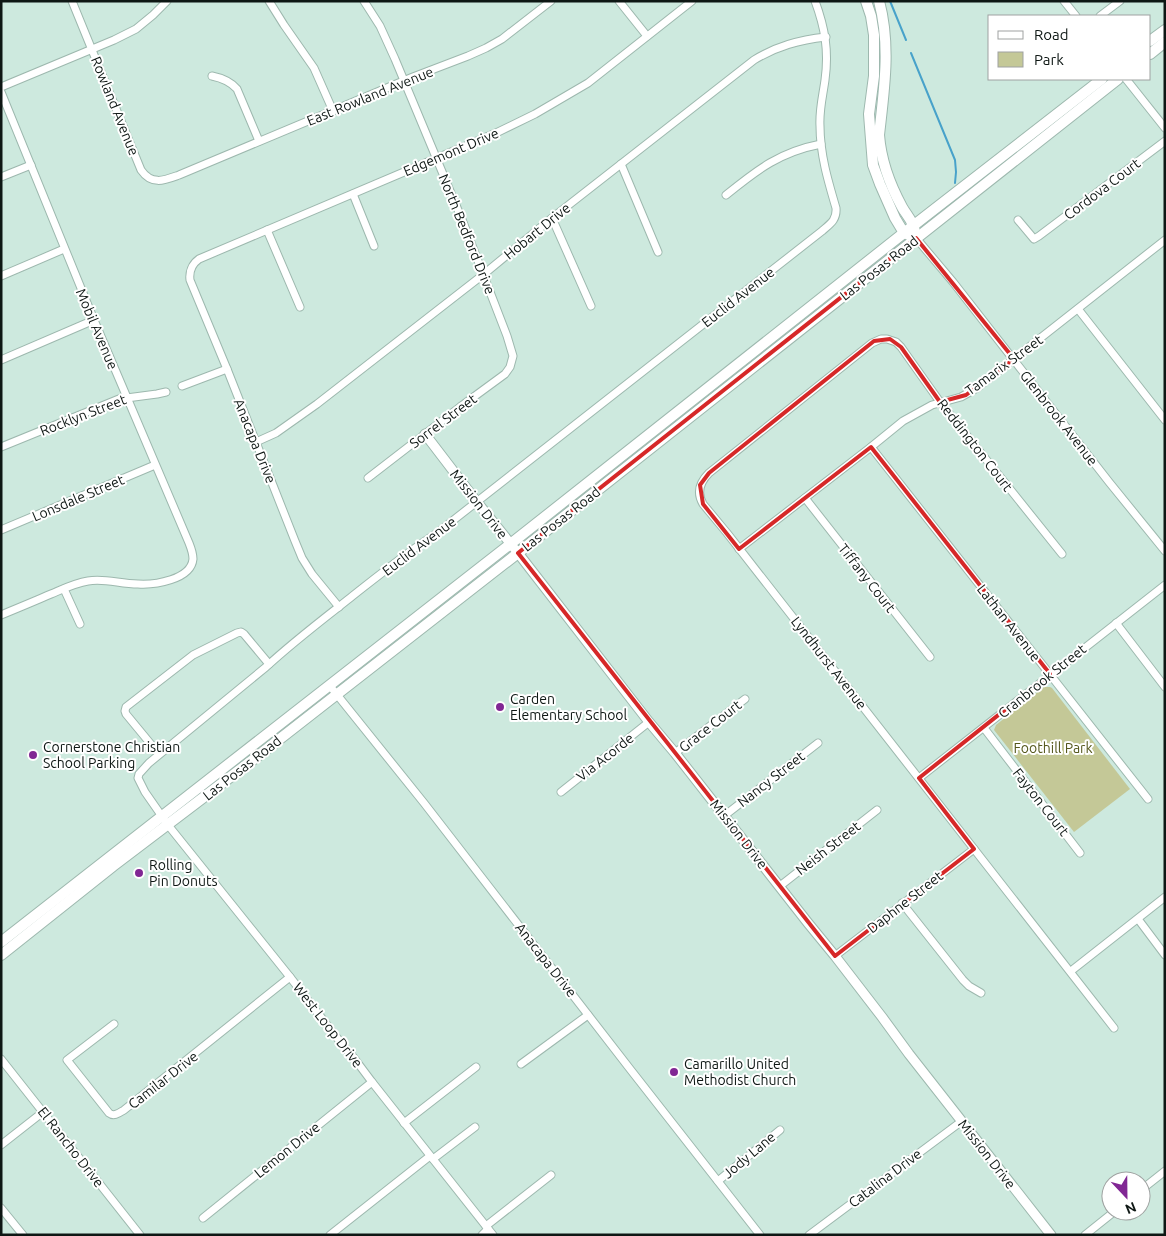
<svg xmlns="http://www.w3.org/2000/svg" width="1166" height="1236" font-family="Ubuntu,sans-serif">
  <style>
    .green { fill: #c4c897 }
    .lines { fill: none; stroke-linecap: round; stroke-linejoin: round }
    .stream { stroke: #48a2ca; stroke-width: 2 }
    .minor-casing { stroke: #9db8ae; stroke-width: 9 }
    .tertiary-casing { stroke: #9db8ae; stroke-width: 11 }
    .secondary-casing { stroke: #9db8ae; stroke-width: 12 }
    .minor { stroke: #fff; stroke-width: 7 }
    .tertiary { stroke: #fff; stroke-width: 9 }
    .secondary { stroke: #fff; stroke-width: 10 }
    .marked { fill: none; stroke: #d62828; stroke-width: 4; stroke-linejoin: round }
    .poi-dot { fill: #812794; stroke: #fff; stroke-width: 2 }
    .labels { text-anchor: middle; stroke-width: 4; stroke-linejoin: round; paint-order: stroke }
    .street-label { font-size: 14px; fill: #0e1714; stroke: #fff }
    .poi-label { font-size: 14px; fill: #0e1714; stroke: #fff; text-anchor: start }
    .park-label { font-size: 14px; fill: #55581d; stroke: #fff }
  </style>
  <rect width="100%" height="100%" fill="#cde9de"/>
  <polygon class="green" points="1044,687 1050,687 1052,688 1130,789 1074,832 994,730 996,725"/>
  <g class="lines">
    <g class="stream">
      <polyline points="890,1 906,40"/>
      <polyline points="911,53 955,160 956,172 955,183"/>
    </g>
    <g class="minor-casing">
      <g id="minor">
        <path d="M 72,1 L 141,170 C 152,186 165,180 179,175 L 413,77 L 468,56 L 486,48 L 502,39 L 551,1"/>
        <polyline points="269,1 284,25 314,68 333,111"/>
        <polyline points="364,1 380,26 395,59 463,222 507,336 513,356 510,367 505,374 460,407 368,478"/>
        <polyline points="619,1 647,36"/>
        <polyline points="1064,1 1076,16"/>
        <polyline points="1100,16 1120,1"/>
        <path d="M 212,76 C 222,78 230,81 237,89 L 259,141"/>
        <polyline points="1126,79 1165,128"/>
        <polyline points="1,87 114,40 136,29 153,15 167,1"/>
        <path d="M 1,92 L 94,320 L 189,543 C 191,548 193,554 193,559 C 191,580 154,585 138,584 C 120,584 105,578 88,581 C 75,583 63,589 51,594 C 35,601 18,608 1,615"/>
        <polyline points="621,164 658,252"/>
        <polyline points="1,177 31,165"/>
        <polyline points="353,194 374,246"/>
        <path d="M 726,195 C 758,169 780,152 821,144"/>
        <polyline points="552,218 591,306"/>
        <polyline points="1018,220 1034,239 1039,236 1165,141"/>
        <polyline points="267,230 300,307"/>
        <polyline points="916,238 953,282 1109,482 1165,551"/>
        <polyline points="1,276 64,249"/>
        <polyline points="1078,309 1165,420"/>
        <polyline points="1,360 94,320"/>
        <polyline points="182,386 227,369"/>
        <path d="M 256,442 L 276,433 L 317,404 L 484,274 L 552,218 L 754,60 C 777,46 799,40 826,37"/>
        <polyline points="1,447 119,399 157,394 166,392"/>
        <polyline points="871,447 1148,799"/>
        <polyline points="805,498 930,657"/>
        <polyline points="1,530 155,465"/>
        <polyline points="739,549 871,447 903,421 932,405 961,397 977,388 1165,240"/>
        <path d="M 1062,554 L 940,402 L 913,364 L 901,347 L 896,342 L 887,339 L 881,339 L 872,343 L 709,473 C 700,482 696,492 703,504 L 727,533 L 1114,1028"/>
        <polyline points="64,589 80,624"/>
        <path d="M 339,607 L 312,574 L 302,558 L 295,541 L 227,369 L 190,280 C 189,272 192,264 199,259 L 496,133 L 535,114 L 588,83 L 692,1"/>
        <polyline points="1116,623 1165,687"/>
        <polyline points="330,686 424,803 630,1069 760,1235"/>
        <polyline points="984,728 1080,853"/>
        <polyline points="675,753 745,699"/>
        <polyline points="159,754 126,714 125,711 126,707 193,655 237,633 241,632 244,634 269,664"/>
        <polyline points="919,778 1165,585"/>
        <polyline points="561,792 649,722"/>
        <polyline points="724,816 818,743"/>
        <polyline points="780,886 877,810"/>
        <polyline points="902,903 963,980 969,986 981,993"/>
        <polyline points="1138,919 1165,955"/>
        <polyline points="835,956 974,849"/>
        <polyline points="1071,971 1165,897"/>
        <path d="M 114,1024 L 67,1060 L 109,1113 C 114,1117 119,1113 124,1110 L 290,977"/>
        <polyline points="1,1059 140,1235"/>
        <polyline points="521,1064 588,1015"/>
        <polyline points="404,1123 476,1067"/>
        <polyline points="1,1145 43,1112"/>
        <polyline points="433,1159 475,1127"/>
        <polyline points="718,1181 780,1130"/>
        <polyline points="1141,1190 1165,1171"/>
        <polyline points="1,1208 23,1235"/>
        <polyline points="203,1218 372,1082"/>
        <polyline points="486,1226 551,1175"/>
        <polyline points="330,1235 430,1156"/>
        <polyline points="482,1235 488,1229"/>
        <path d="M 493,1235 L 372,1082 L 354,1058 L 341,1043 L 290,977 L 168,825 L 145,792 L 138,778 L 139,774 L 149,763 L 266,667 C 293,642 322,620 350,598 C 378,576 406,553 437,533 L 822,231 C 830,224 837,220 836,208 C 828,181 820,154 820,126 C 819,110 823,95 825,80 C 829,51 825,28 815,1"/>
        <polyline points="809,1235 962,1121"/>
        <polyline points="1085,1235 1115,1211"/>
      </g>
    </g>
    <g class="tertiary-casing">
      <polyline id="tertiary" points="425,434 477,502 518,553 649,722 675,753 808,923 835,956 882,1017 909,1054 1051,1235"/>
    </g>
    <g class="secondary-casing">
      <g id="secondary">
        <polyline points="866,1 871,16 874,35 874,76 869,114 873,165 880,184 895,218 904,233 911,236"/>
        <path d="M 879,1 C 891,46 884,90 879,135 C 881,161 890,185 902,207 C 907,216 914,222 915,232"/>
        <polyline points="1150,41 1165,30"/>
        <polyline points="1150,54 1165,42"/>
        <polyline points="1,942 518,538 900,236 1102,79"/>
        <polyline points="1,955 113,866 254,759 518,553 1118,79"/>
      </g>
    </g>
    <use href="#minor" class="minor"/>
    <use href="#tertiary" class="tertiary"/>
    <use href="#secondary" class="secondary"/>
  </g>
  <path class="marked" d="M 916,238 L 1014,359 L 966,395 L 940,402 L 901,347 L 890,339 L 874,341 L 709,473 L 700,485 L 703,504 L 739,549 L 871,447 L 1050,674 L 919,778 L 974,849 L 835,956 L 518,553 Z"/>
  <g class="poi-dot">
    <circle cx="500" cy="707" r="5"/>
    <circle cx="33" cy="755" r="5"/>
    <circle cx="139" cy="873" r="5"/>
    <circle cx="674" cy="1072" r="5"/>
  </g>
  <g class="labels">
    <g class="street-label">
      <text transform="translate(370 96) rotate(-22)" y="5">East Rowland Avenue</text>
      <text transform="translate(115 106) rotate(68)" y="5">Rowland Avenue</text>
      <text transform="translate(451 152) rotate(-23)" y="5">Edgemont Drive</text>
      <text transform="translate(1102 189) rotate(-37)" y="5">Cordova Court</text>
      <text transform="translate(537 231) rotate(-39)" y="5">Hobart Drive</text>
      <text transform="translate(467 234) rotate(68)" y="5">North Bedford Drive</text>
      <text transform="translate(879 268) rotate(-38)" y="5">Las Posas Road</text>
      <text transform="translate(738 297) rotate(-38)" y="5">Euclid Avenue</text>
      <text transform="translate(97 329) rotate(67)" y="5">Mobil Avenue</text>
      <text transform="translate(1004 365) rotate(-36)" y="5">Tamarix Street</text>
      <text transform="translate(83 415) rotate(-21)" y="5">Rocklyn Street</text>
      <text transform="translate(1059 418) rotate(52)" y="5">Glenbrook Avenue</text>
      <text transform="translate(443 421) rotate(-37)" y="5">Sorrel Street</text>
      <text transform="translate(255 441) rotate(68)" y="5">Anacapa Drive</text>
      <text transform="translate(975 445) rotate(52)" y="5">Reddington Court</text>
      <text transform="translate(78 498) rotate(-23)" y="5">Lonsdale Street</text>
      <text transform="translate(479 504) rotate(52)" y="5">Mission Drive</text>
      <text transform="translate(561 519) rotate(-38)" y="5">Las Posas Road</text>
      <text transform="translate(419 546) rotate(-37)" y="5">Euclid Avenue</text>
      <text transform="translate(867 578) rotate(52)" y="5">Tiffany Court</text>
      <text transform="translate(1009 623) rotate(52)" y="5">Lathan Avenue</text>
      <text transform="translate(829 663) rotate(52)" y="5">Lyndhurst Avenue</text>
      <text transform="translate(1042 681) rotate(-39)" y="5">Cranbrook Street</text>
      <text transform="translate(710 726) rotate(-38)" y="5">Grace Court</text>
      <text transform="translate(605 757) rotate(-38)" y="5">Via Acorde</text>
      <text transform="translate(242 768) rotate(-38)" y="5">Las Posas Road</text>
      <text transform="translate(771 779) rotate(-38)" y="5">Nancy Street</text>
      <text transform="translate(1041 802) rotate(52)" y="5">Fayton Court</text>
      <text transform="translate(739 834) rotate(52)" y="5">Mission Drive</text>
      <text transform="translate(828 848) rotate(-38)" y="5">Neish Street</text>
      <text transform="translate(905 902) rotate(-38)" y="5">Daphne Street</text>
      <text transform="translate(546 960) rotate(52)" y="5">Anacapa Drive</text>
      <text transform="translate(328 1025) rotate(52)" y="5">West Loop Drive</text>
      <text transform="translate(163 1080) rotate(-38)" y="5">Camilar Drive</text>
      <text transform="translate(71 1147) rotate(52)" y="5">El Rancho Drive</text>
      <text transform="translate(287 1150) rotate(-39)" y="5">Lemon Drive</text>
      <text transform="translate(987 1154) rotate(52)" y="5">Mission Drive</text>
      <text transform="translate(749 1155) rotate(-40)" y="5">Jody Lane</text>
      <text transform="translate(885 1178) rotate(-37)" y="5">Catalina Drive</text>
    </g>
    <g class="poi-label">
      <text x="510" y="704">Carden<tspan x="510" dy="16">Elementary School</tspan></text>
      <text x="43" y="752">Cornerstone Christian<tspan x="43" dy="16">School Parking</tspan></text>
      <text x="149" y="870">Rolling<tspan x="149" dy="16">Pin Donuts</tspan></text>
      <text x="684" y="1069">Camarillo United<tspan x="684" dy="16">Methodist Church</tspan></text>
    </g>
    <g class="park-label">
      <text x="1053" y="753">Foothill Park</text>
    </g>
  </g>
  <rect width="1166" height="1236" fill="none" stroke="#0e1714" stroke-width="5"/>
  <rect x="988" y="15" width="162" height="65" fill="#ffffff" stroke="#9fa2a1"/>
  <rect x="998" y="31" width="25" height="8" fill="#ffffff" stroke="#9fa2a1"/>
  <text x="1034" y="40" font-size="15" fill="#0e1714">Road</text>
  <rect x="998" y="52" width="25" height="15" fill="#c4c897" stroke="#9fa2a1"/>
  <text x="1034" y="65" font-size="15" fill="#0e1714">Park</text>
  <g transform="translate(1126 1196) rotate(158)"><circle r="24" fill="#ffffff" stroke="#9fa2a1"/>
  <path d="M0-4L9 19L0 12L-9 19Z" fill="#812794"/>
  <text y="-8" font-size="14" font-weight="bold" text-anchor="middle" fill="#0e1714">N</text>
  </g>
</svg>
